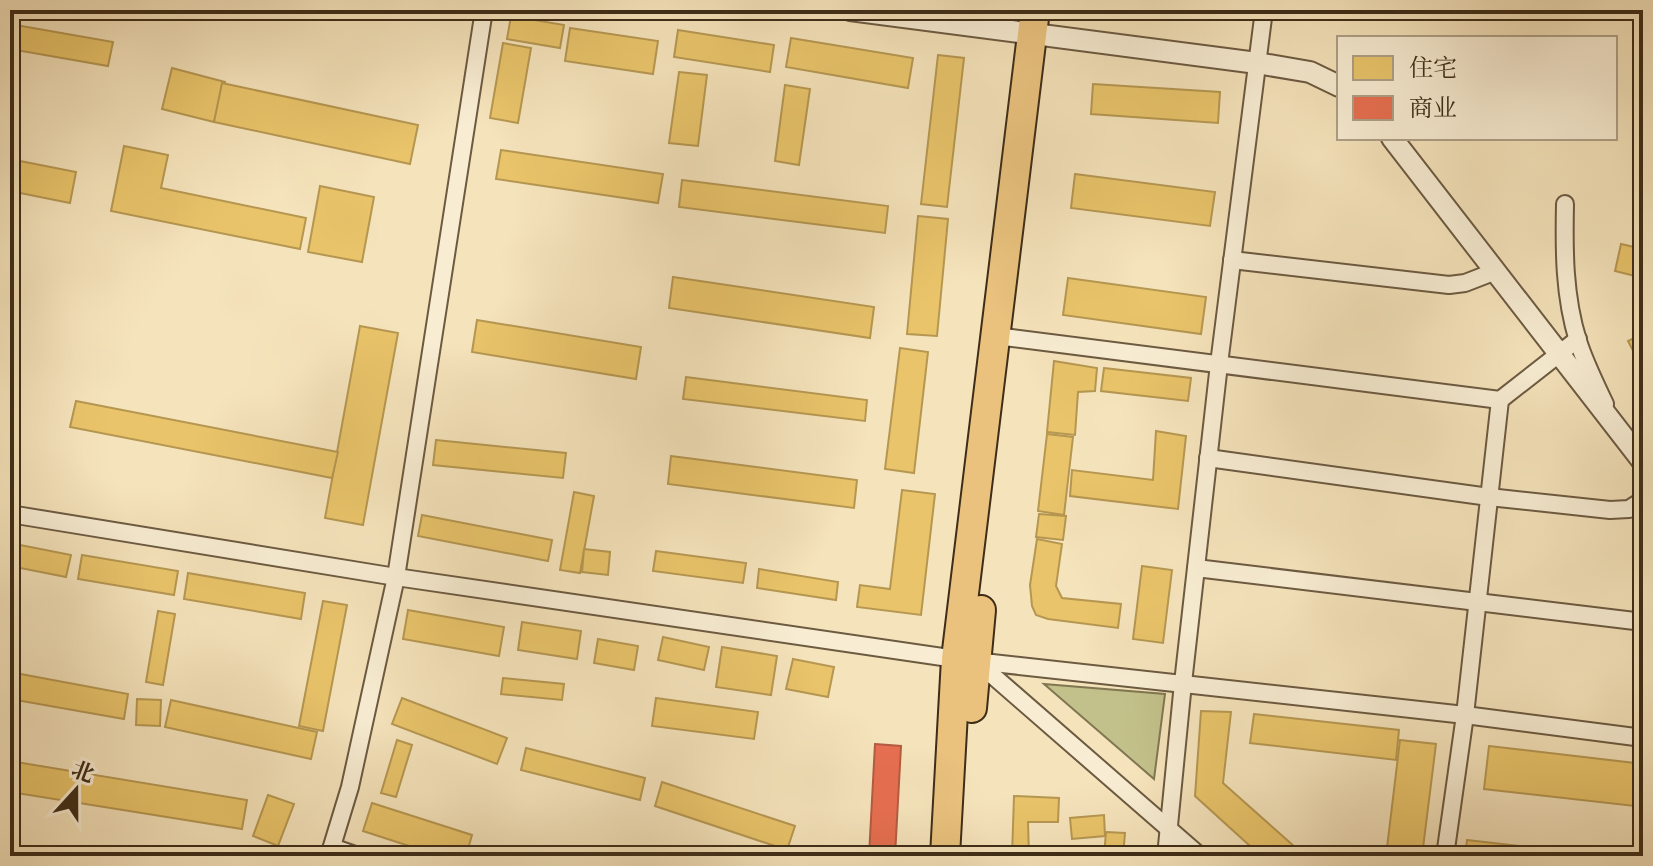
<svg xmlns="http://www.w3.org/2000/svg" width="1653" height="866" font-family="'EB Garamond','Noto Serif SC',serif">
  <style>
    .green { fill: #c3c18b; stroke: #807752; stroke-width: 2 }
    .homes { fill: #e9c46a; stroke: #b69751; stroke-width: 2 }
    .shops { fill: #e76f51; stroke: #b45b40; stroke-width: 2 }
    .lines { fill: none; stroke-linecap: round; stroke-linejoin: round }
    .minor-casing { stroke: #6c5a41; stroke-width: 20 }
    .tertiary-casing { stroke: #6c5a41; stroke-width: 24 }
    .trunk-casing { stroke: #3e2d18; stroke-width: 32 }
    .minor { stroke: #f8edd3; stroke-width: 16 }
    .tertiary { stroke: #f8edd3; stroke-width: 20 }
    .trunk { stroke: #eac27e; stroke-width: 28 }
  </style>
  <rect width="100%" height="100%" fill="#f5e3bb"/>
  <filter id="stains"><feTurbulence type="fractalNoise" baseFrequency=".0025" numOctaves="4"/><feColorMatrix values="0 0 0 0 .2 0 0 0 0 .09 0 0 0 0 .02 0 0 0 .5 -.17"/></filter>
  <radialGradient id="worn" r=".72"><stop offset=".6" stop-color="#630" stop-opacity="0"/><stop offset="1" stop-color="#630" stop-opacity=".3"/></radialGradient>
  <polygon class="green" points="1044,684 1165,694 1154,779"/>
  <g class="homes">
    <polygon points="511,16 564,25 560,48 507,39"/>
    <polygon points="10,24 113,42 108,66 10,49"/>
    <polygon points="570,28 658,41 653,74 565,61"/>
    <polygon points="678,30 774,45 770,72 674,57"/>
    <polygon points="791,38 913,58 908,88 786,67"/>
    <polygon points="503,43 531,48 518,123 490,118"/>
    <polygon points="938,55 964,58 947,207 921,204"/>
    <polygon points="172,68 225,82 214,122 162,109"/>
    <polygon points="679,72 707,75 698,146 669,143"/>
    <polygon points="222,83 418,125 410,164 214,122"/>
    <polygon points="1093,84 1220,92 1218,123 1091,114"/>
    <polygon points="785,85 810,89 799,165 775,161"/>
    <polygon points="124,146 168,155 161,188 306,218 300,249 111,211"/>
    <polygon points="501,150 663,174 658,203 496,179"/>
    <polygon points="10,159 76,172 70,203 10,191"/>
    <polygon points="1075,174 1215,192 1210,226 1071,208"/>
    <polygon points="682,180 888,206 885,233 679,207"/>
    <polygon points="320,186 374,197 362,262 308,252"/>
    <polygon points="918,216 948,219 937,336 907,334"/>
    <polygon points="1621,244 1643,249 1643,278 1615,271"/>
    <polygon points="673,277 874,307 870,338 669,308"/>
    <polygon points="1068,278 1206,297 1201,334 1063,315"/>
    <polygon points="477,320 641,347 636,379 472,352"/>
    <polygon points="360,326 398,333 363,525 325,518"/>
    <polygon points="1643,334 1643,370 1628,341"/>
    <polygon points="900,348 928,352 914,473 885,469"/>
    <polygon points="1054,361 1097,368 1095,391 1078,392 1075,435 1047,432"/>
    <polygon points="1104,368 1191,378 1188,401 1101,391"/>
    <polygon points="686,377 867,400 865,421 683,399"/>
    <polygon points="76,401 338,452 332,478 70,427"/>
    <polygon points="1156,431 1186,436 1178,509 1070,496 1072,470 1153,480"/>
    <polygon points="1047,434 1073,437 1064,515 1038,511"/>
    <polygon points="436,440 566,453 563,478 433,465"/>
    <polygon points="671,456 857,480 854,508 668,484"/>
    <polygon points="902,490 935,494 921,615 857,607 860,585 890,589"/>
    <polygon points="574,492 594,496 580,573 560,570"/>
    <polygon points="1039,514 1066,516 1063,540 1036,537"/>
    <polygon points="422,515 552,540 548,561 418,536"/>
    <polygon points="1037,539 1062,544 1056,586 1062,598 1121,604 1118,628 1048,619 1036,615 1032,606 1030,585"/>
    <polygon points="10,543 71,555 66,577 10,566"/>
    <polygon points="584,549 610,552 608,575 582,572"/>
    <polygon points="656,551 746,563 743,583 653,571"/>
    <polygon points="82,555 178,571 174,595 78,579"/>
    <polygon points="1142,566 1172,570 1163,643 1133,639"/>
    <polygon points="759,569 838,582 836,600 757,588"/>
    <polygon points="188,573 305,593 301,619 184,599"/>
    <polygon points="323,601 347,605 323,731 299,726"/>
    <polygon points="408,610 504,627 499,656 403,639"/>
    <polygon points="158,611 175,614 163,685 146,682"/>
    <polygon points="522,622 581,631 577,659 518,650"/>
    <polygon points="663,637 709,647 704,670 658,660"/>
    <polygon points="598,639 638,646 634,670 594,663"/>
    <polygon points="722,647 777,656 771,695 716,687"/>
    <polygon points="793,659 834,667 828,697 786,689"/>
    <polygon points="10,672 128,694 124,719 10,699"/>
    <polygon points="503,678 564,684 562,700 501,694"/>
    <polygon points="402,698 507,738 497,764 392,724"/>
    <polygon points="656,698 758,712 754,739 652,726"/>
    <polygon points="137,699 161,700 160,726 136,725"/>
    <polygon points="171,700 317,732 311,759 165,727"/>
    <polygon points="1201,711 1231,712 1223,783 1305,856 1261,856 1195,796"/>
    <polygon points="1254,714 1399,730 1396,760 1250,743"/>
    <polygon points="397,740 412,745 396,797 381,793"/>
    <polygon points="1400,740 1436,744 1422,856 1386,856"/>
    <polygon points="1489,746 1643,764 1643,807 1484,789"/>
    <polygon points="526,748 645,778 640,800 521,770"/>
    <polygon points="10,761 247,800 242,829 10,792"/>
    <polygon points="662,782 795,826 787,850 655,806"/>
    <polygon points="268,795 294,804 278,846 253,836"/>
    <polygon points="1014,796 1059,798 1058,822 1028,822 1029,856 1012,856"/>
    <polygon points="372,803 472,835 466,856 440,856 363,831"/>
    <polygon points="1104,815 1105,836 1072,839 1070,818"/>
    <polygon points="1106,832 1125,833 1123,856 1104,856"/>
    <polygon points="1467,840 1605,856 1465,856"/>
    <polygon points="488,847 516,856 486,856"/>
    <polygon points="251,848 274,856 248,856"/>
  </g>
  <polygon class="shops" points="875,744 901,746 895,856 869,856"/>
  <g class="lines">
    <g class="minor-casing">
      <g id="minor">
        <path d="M 1565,204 C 1564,250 1564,296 1578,341 C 1585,363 1595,383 1605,404"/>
        <polyline points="1232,260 1449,285 1465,283 1496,271"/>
        <polyline points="996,336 1500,400 1578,339"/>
        <polyline points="1208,458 1489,497 1610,510 1629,509 1643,500"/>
        <polyline points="10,514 396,577 956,659 1465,715 1643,738"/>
        <polyline points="1196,568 1643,622"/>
        <polyline points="976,661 1200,856"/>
        <polyline points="332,847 358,856"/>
        <polyline points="329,856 350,787 396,577 484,10"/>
        <polyline points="1166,856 1183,683 1219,364 1264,10"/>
        <polyline points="1445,856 1465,715 1500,400"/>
      </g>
    </g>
    <g class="tertiary-casing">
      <g id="tertiary">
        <polyline points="850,10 1257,63 1310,72 1339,86"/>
        <polyline points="1392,138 1643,462"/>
      </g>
    </g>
    <g class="trunk-casing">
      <g id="trunk">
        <polyline points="972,708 981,610"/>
        <polyline points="945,856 956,659 1035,10"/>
      </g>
    </g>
    <use href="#minor" class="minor"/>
    <use href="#tertiary" class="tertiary"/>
    <use href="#trunk" class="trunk"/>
  </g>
  <rect width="1653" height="866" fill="none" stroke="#f5e3bb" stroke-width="40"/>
  <rect x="12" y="12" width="1629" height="842" fill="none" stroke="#3e2d18" stroke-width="4"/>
  <rect x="20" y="20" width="1613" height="826" fill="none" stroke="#3e2d18" stroke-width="2"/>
  <rect x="1337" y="36" width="280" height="104" fill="#f8edd3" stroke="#aea088" stroke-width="2"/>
  <rect x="1353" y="56" width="40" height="24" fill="#e9c46a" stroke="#aea088" stroke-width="2"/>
  <text x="1409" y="76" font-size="24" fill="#3e2d18">住宅</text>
  <rect x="1353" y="96" width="40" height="24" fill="#e76f51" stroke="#aea088" stroke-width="2"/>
  <text x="1409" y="116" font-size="24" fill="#3e2d18">商业</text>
  <g transform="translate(76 790) rotate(21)" stroke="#f8edd3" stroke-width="6" paint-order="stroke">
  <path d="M0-6L14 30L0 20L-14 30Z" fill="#3e2d18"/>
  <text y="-12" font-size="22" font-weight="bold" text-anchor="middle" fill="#3e2d18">北</text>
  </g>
  <rect width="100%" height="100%" filter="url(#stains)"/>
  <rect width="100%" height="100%" fill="url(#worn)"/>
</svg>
